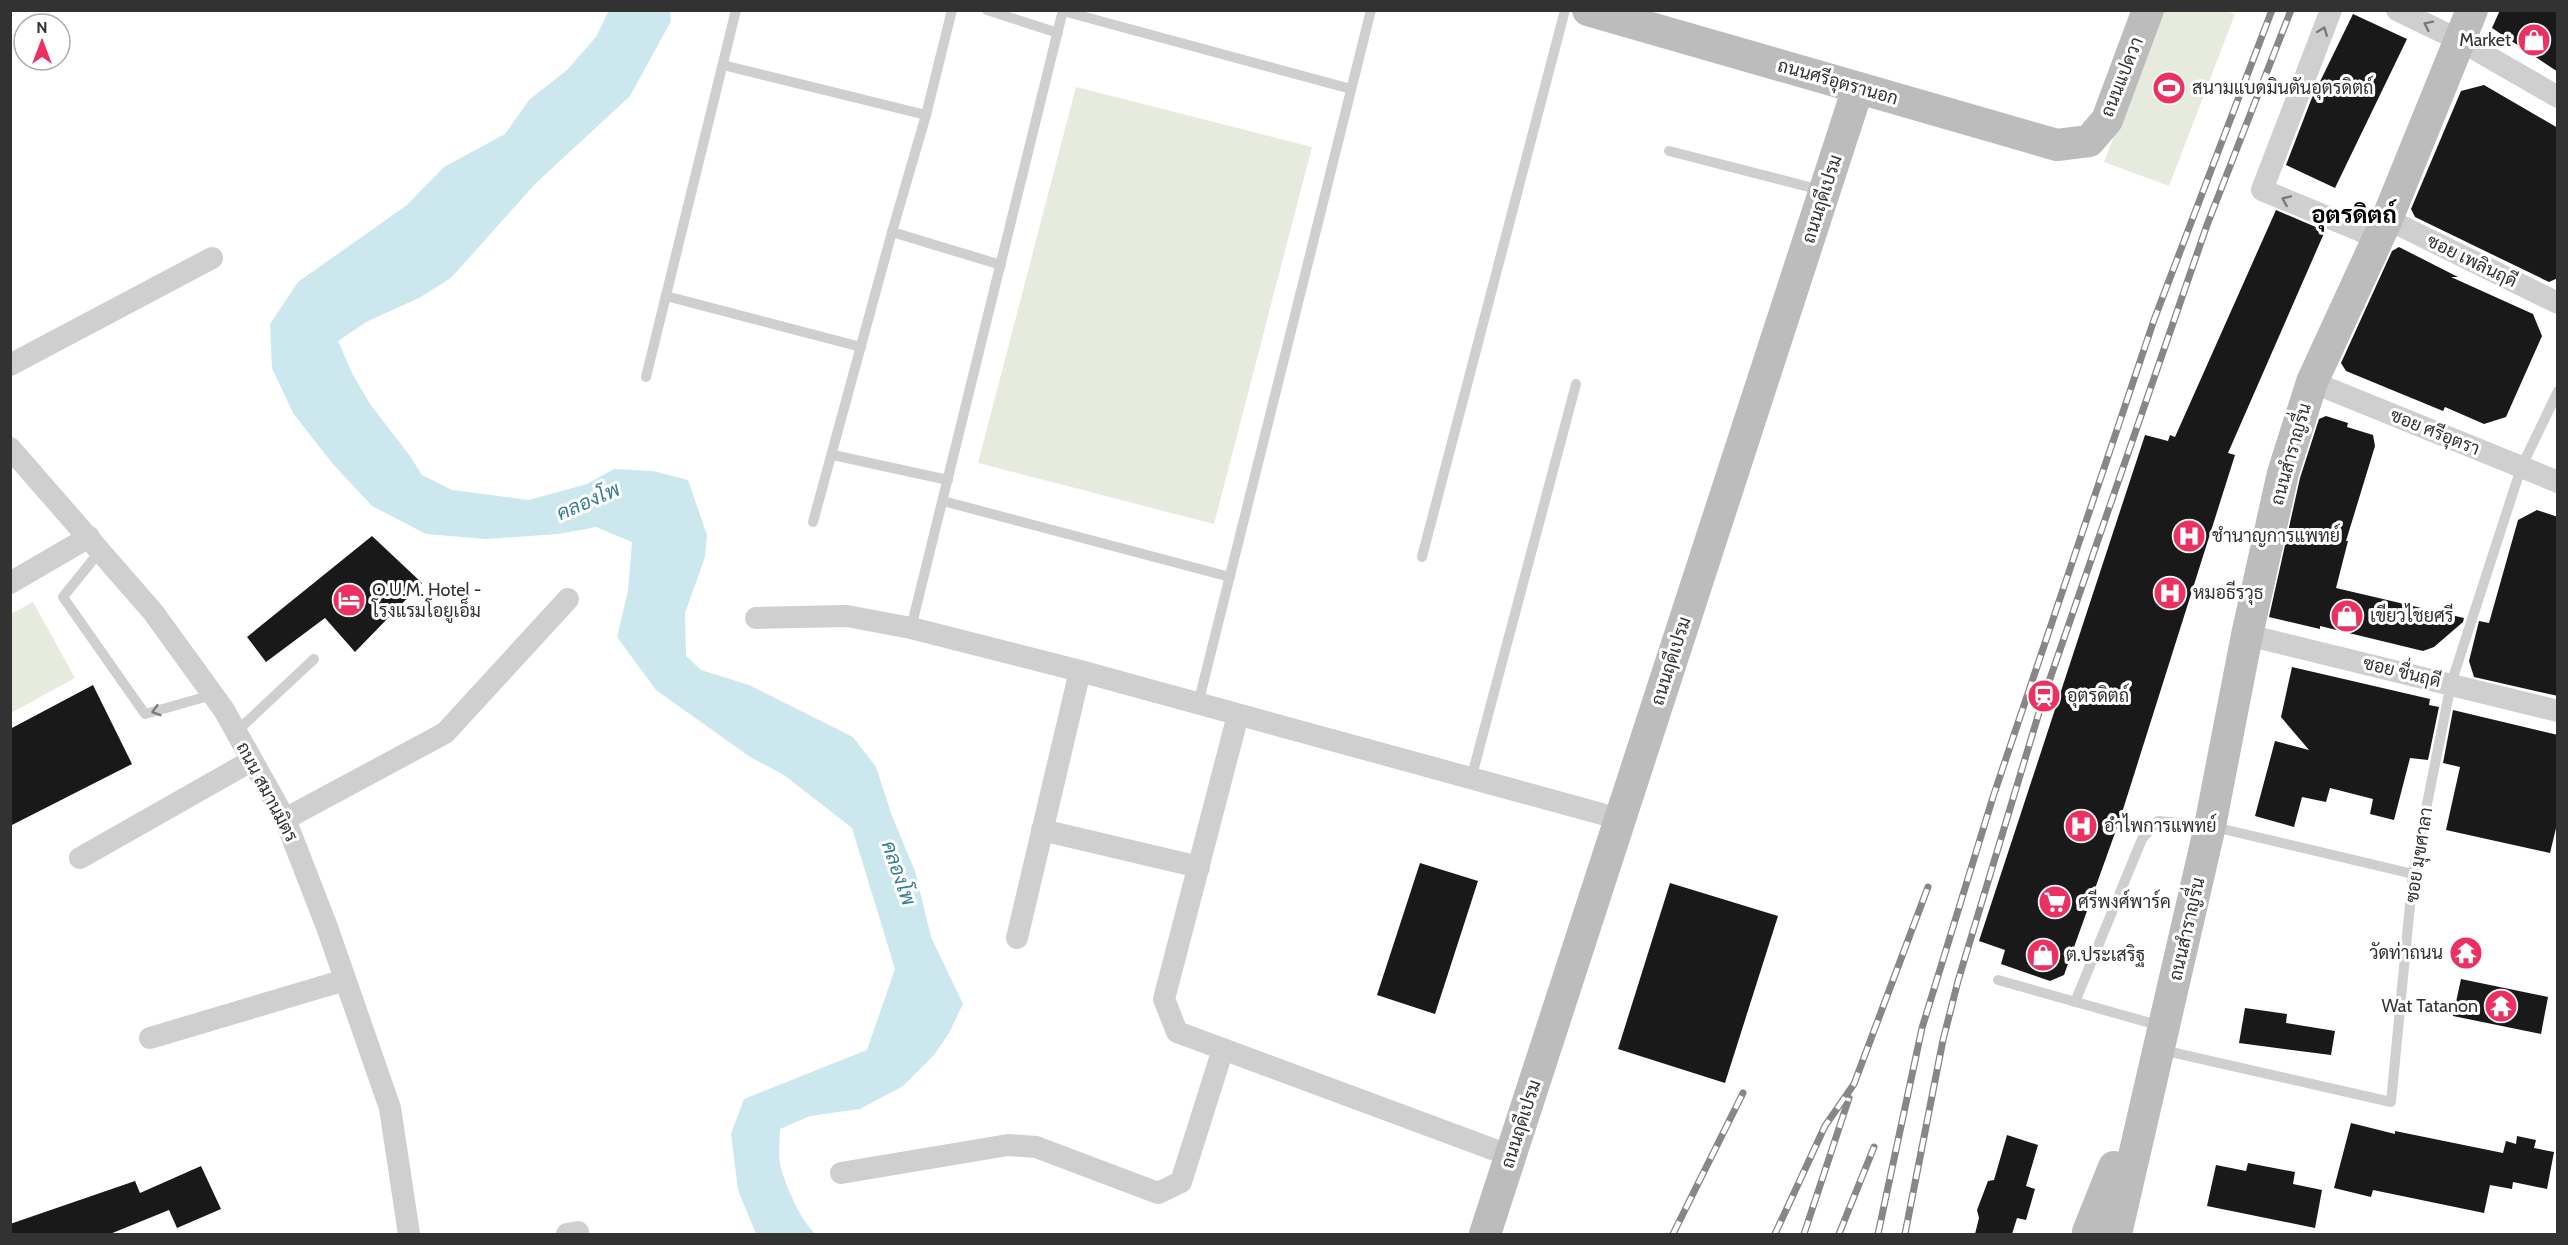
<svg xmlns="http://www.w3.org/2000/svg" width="2568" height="1245" font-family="Cabin,Sarabun,sans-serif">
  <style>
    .green { fill: #e7ebdd }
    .water { fill: #cce7ee }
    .building { fill: #191919 }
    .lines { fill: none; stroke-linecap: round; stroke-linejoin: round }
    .lane { stroke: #cfcfcf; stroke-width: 10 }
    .street { stroke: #cfcfcf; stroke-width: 22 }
    .secondary { stroke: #bcbcbc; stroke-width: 32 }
    .rail-casing { stroke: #878787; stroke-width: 7 }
    .rail { stroke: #fff; stroke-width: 4.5; stroke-dasharray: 14; stroke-linecap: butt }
    .oneway { stroke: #797979 }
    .labels { text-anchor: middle; stroke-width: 6; stroke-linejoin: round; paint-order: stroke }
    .poi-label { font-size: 18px; fill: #323232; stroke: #fff; text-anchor: start }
    .street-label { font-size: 18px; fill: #323232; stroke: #fff }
    .water-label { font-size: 20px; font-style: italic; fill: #397f91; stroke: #fff }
    .district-label { font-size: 24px; font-weight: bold; fill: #000; stroke: #fff }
  </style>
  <rect width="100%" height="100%" fill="#fff"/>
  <g class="green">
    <polygon points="2162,11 2225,11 2235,14 2169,186 2104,162"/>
    <polygon points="1076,87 1312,147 1214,524 978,463"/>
    <polygon points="33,602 75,678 11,713 11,614"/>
  </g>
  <path class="water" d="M 609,10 L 670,11 L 671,21 L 630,96 L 535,184 L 451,278 L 419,298 L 368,321 L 338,341 L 353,375 L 370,404 L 410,456 L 422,475 L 452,490 L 529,500 L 587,484 L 614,469 L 653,471 L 688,480 L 707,535 L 705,557 L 685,613 L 686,656 L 701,670 L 749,685 L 853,737 L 876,767 L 892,816 L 915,871 L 931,937 L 963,1004 L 949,1033 L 934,1055 L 903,1086 L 860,1109 L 810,1116 L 780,1129 C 780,1140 778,1152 780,1163 C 783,1181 802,1224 816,1234 L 756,1234 L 738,1190 L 731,1134 L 744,1099 L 867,1050 L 895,969 L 852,828 L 784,775 L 750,757 L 656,690 L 617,637 L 628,591 L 632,542 L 596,527 L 559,534 L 486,539 L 426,534 L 372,506 L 332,463 L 293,413 L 272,368 L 270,324 L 298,282 L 407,205 L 444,167 L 505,134 L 529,100 L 567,70 L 596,37 Z"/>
  <g class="building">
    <polygon points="2500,10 2558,10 2558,72 2492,28"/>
    <polygon points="2353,14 2407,39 2335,188 2286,165 2311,100"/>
    <polygon points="2484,85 2558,128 2558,278 2549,282 2415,217 2411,209 2461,91"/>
    <polygon points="2276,210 2325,231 2228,453 2235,455 2120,819 2064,975 2050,981 2001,964 2005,950 1979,941 2145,435 2168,441 2170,435 2175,437"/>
    <polygon points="2399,247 2458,277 2451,277 2533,314 2542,336 2506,417 2484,424 2445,407 2443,411 2346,371 2341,363 2392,251"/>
    <polygon points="2326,416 2348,423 2347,427 2373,435 2375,446 2346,541 2348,541 2336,588 2464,618 2463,622 2434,647 2423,651 2320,626 2320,629 2269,617 2300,478 2319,419"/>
    <polygon points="2537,510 2558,517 2558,696 2474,677 2469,661 2479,621 2489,623 2518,520"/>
    <polygon points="372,536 422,583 355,652 325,618 266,662 247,637"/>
    <polygon points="2292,667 2430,699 2429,705 2439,707 2428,760 2410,758 2394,820 2370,814 2373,799 2330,788 2326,802 2302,797 2294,827 2255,816 2275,741 2309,750 2281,717"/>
    <polygon points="93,685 132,764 10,826 10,729"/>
    <polygon points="2453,710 2558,735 2558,820 2550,853 2446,830 2460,767 2443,763"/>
    <polygon points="1420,863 1478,881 1435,1014 1377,995"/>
    <polygon points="1670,883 1778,916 1725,1083 1618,1049"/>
    <polygon points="2461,979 2548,997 2541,1034 2453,1016"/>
    <polygon points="2245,1008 2287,1014 2286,1023 2335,1031 2331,1055 2239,1043"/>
    <polygon points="2351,1123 2395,1134 2395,1131 2503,1153 2506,1141 2516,1144 2517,1136 2536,1140 2534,1148 2554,1152 2547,1189 2513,1182 2512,1189 2490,1185 2484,1213 2373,1190 2371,1197 2334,1188"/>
    <polygon points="2007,1135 2038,1145 2026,1186 2035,1189 2026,1220 2017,1218 2012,1234 1975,1234 1979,1218 1977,1210 1988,1181 1994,1180"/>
    <polygon points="2248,1163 2295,1172 2293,1184 2322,1190 2315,1228 2207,1206 2216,1165 2246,1171"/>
    <polygon points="201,1166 221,1209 177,1228 169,1210 110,1234 10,1234 10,1224 135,1181 140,1193"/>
  </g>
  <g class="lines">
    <g class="lane">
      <polyline points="987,10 1058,33"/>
      <polyline points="1063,11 1351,89"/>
      <polyline points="723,65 926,115"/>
      <polyline points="1669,151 1821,190"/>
      <polyline points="892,232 1001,265"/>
      <polyline points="666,296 861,347"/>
      <polyline points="646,377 736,10"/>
      <polyline points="833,455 948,480"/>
      <polyline points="943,501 1230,577"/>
      <polyline points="813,522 892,232 926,115 952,10"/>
      <polyline points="100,551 63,597 145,714 212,695"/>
      <polyline points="1422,557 1565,10"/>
      <polyline points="911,628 1063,10"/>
      <polyline points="1198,704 1371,10"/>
      <polyline points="236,732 314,659"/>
      <polyline points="1471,779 1576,384"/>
      <polyline points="1998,980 2161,1026"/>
      <polyline points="2075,1002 2142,839 2158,821 2210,826 2413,874"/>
      <polyline points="2162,1050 2391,1102 2413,874 2451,684 2521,468 2558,391"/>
    </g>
    <g class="street">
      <polyline points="2331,10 2262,190 2378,238"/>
      <polyline points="2397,10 2459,40 2558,97"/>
      <polyline points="2387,219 2558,303"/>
      <polyline points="10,365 212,258"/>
      <polyline points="2312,382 2558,482"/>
      <polyline points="10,448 153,612 224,710 285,819 327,927 390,1108 409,1234"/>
      <polyline points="10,583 89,537"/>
      <polyline points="756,618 847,616 911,628 1080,671 1620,819"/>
      <polyline points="2247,635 2558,711"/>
      <polyline points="1238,715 1164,999 1177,1032 1511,1156"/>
      <polyline points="285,819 445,733 568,599"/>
      <polyline points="1042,830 1199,867"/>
      <polyline points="80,858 251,761"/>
      <polyline points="1017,938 1080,671"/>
      <polyline points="150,1038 345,980"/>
      <polyline points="841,1173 1008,1145 1036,1147 1158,1193 1181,1182 1223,1049"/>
      <polyline points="567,1234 578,1232"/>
    </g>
    <g class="secondary">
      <polyline points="1588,10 2057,145 2089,141 2107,120 2148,10"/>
      <polyline points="2088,1232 2114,1167"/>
      <polyline points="1485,1234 1858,88"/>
      <polyline points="2116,1234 2210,826 2247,635 2283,473 2312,382 2387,219 2472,10"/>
    </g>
    <g class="rail-casing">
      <g id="rail">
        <polyline points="1673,1234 1743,1093"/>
        <polyline points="1775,1234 1825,1126 1854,1084 1928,887"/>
        <polyline points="1804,1234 1849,1098"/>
        <polyline points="1839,1234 1874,1147"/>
        <polyline points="1878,1234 1922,1028 1993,797 2154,320 2272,10"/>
        <polyline points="1905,1234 1943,1040 1958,981 2044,696 2207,225 2291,10"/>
      </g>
    </g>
    <use href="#rail" class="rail"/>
  </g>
  <defs><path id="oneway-chevron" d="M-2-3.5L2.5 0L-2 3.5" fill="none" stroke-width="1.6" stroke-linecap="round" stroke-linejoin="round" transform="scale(1.5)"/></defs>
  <g class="oneway">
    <use href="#oneway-chevron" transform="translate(2428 25) rotate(-154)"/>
    <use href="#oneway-chevron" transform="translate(2323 31) rotate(-69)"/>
    <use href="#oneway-chevron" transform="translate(2286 200) rotate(-157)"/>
    <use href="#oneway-chevron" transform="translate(156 711) rotate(164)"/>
  </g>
  <defs>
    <g id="shop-disc" transform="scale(1.725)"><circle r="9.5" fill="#eb3161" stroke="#fff"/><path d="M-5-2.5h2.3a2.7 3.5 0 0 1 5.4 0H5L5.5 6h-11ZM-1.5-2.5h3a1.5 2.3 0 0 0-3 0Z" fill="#fff"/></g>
    <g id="stadium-disc" transform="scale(1.725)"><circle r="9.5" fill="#eb3161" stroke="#fff"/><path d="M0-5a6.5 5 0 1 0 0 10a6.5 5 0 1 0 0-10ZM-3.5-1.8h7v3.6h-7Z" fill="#fff"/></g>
    <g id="hospital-disc" transform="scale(1.725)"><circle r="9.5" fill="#eb3161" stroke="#fff"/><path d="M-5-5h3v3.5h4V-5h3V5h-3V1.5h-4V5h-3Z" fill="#fff"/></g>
    <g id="hotel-disc" transform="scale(1.725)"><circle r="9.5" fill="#eb3161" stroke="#fff"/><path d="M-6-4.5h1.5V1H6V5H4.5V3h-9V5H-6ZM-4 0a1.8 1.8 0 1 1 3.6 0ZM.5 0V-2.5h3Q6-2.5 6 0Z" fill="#fff"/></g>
    <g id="station-disc" transform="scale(1.725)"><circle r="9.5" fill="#eb3161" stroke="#fff"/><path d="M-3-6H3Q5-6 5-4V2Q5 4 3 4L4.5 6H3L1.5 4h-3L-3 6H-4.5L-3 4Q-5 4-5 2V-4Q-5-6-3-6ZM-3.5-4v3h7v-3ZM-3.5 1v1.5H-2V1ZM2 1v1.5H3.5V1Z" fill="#fff"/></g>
    <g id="supermarket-disc" transform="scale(1.725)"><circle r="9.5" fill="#eb3161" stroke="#fff"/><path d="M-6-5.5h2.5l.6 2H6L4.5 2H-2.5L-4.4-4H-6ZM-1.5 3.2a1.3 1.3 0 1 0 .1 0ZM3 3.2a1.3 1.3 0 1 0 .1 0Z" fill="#fff"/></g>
    <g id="temple-disc" transform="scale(1.725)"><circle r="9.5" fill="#eb3161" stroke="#fff"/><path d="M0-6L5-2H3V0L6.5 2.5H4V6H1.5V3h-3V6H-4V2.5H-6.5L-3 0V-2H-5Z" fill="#fff"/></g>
  </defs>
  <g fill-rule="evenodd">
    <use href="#shop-disc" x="2534" y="40"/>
    <use href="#stadium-disc" x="2169" y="88"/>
    <use href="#hospital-disc" x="2189" y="536"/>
    <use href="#hospital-disc" x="2170" y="593"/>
    <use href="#hotel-disc" x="349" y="600"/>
    <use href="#shop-disc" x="2347" y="616"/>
    <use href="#station-disc" x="2044" y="696"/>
    <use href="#hospital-disc" x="2081" y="826"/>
    <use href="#supermarket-disc" x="2055" y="902"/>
    <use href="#temple-disc" x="2466" y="953"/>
    <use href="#shop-disc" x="2043" y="955"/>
    <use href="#temple-disc" x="2501" y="1006"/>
  </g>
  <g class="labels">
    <g class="poi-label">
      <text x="2511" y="46" text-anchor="end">Market</text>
      <text x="2192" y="94">สนามแบดมินตันอุตรดิตถ์</text>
      <text x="2212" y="542">ชำนาญการแพทย์</text>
      <text x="372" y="596">O.U.M. Hotel -<tspan x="372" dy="21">โรงแรมโอยูเอ็ม</tspan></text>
      <text x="2193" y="599">หมอธีรวุธ</text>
      <text x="2370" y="622">เขียวไชยศรี</text>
      <text x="2067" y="702">อุตรดิตถ์</text>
      <text x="2104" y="832">อำไพการแพทย์</text>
      <text x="2078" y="908">ศรีพงศ์พาร์ค</text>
      <text x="2443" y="959" text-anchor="end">วัดท่าถนน</text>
      <text x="2066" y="961">ต.ประเสริฐ</text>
      <text x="2478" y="1012" text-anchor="end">Wat Tatanon</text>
    </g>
    <g class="street-label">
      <text transform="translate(2122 77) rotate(-68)" y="6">ถนนแปดวา</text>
      <text transform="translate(1838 82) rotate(16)" y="6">ถนนศรีอุตรานอก</text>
      <text transform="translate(1822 199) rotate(-72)" y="6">ถนนฤดีเปรม</text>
      <text transform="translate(2472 261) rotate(26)" y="6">ซอย เพลินฤดี</text>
      <text transform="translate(2435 432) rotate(22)" y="6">ซอย ศรีอุตรา</text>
      <text transform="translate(2291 454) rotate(-74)" y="6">ถนนสำราญรื่น</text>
      <text transform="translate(1671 661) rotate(-72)" y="6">ถนนฤดีเปรม</text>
      <text transform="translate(2402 672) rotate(14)" y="6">ซอย ชื่นฤดี</text>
      <text transform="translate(267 792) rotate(62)" y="6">ถนน สมานมิตร</text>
      <text transform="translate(2419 855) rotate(-81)" y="6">ซอย มุขศาลา</text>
      <text transform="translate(2187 929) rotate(-77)" y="6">ถนนสำราญรื่น</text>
      <text transform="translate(1521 1124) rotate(-72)" y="6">ถนนฤดีเปรม</text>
    </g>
    <g class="water-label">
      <text transform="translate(588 501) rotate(-23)" y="7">คลองโพ</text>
      <text transform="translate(899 873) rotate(71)" y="7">คลองโพ</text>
    </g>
    <g class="district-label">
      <text x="2354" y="223">อุตรดิตถ์</text>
    </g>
  </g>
  <rect width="2568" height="1245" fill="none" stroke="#323232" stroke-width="24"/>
  <g transform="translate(42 42)"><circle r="28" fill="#ffffff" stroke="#adadad" stroke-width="1.5"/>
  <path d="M0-4.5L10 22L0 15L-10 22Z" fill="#eb3161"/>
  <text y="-9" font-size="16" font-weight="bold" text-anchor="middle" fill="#323232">N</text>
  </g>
</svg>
